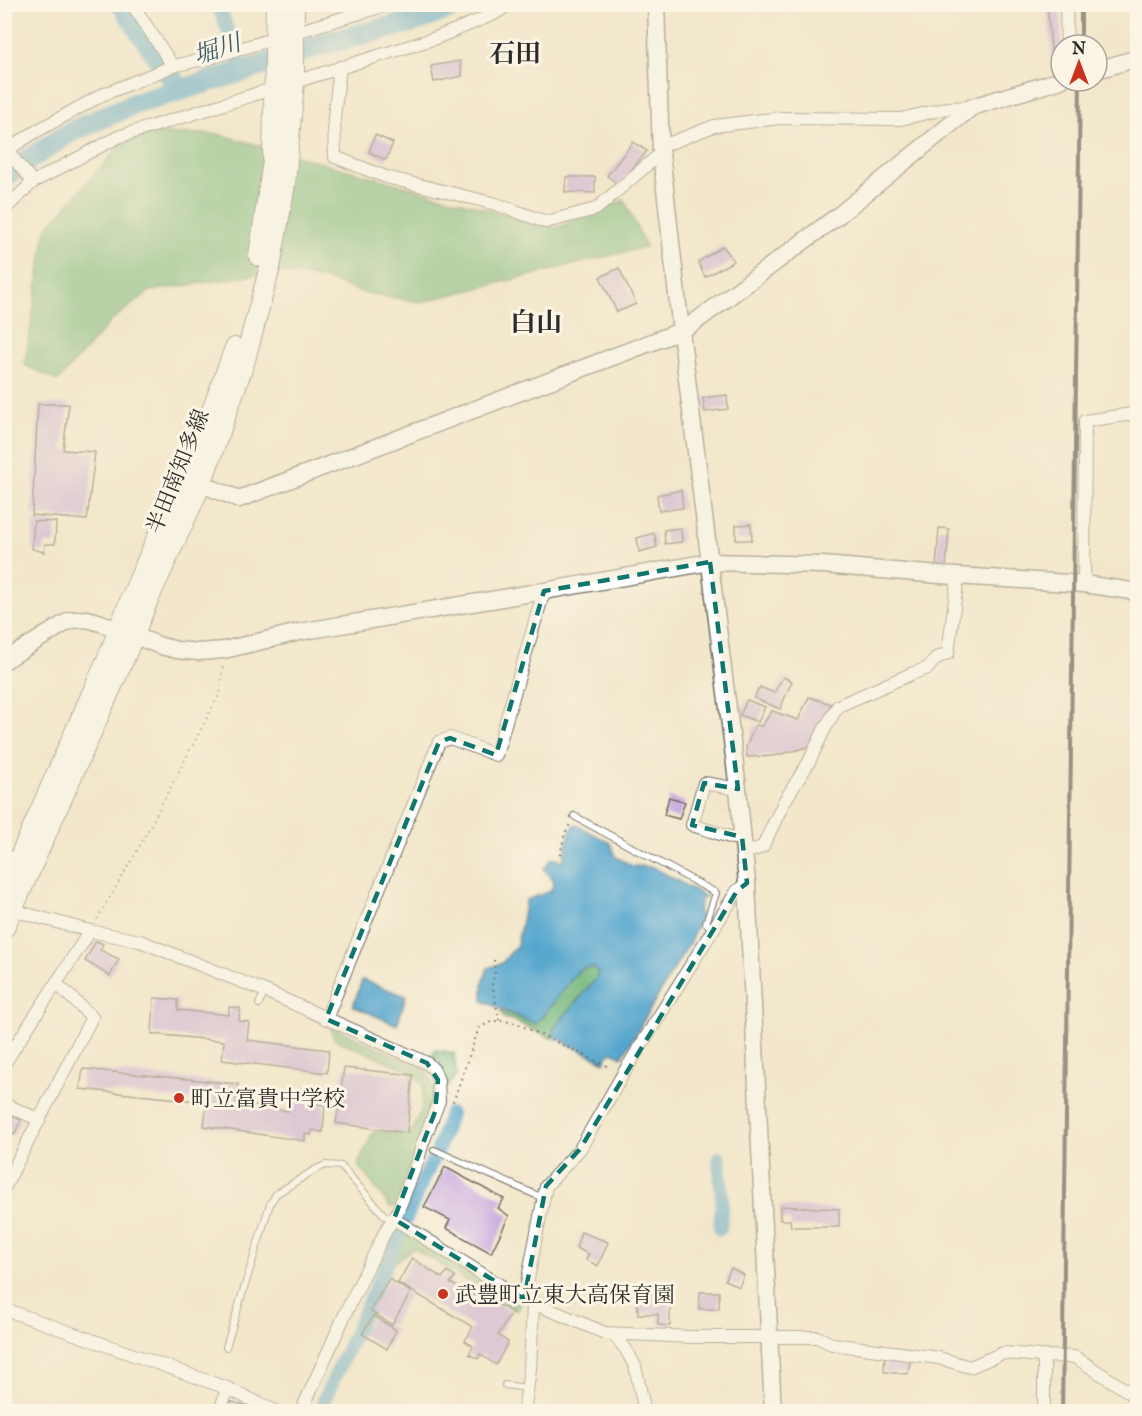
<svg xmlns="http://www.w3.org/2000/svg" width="1142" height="1416" font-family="'IM FELL English','Noto Serif JP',serif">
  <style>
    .forest { fill: #72b77b; stroke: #4e7153; stroke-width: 1.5 }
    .water { fill: #52a5ce; stroke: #3e687c; stroke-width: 1.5 }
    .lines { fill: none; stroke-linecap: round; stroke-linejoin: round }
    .canal { stroke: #52a5ce; stroke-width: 14 }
    .river { stroke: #52a5ce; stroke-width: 22 }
    .building { fill: #c3a3e0 }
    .lane-casing { stroke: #716d63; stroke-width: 8 }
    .street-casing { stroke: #716d63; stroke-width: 14 }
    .secondary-casing { stroke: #716d63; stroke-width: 19 }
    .primary-casing { stroke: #716d63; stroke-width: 22 }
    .path { stroke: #716d63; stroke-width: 2; stroke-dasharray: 1.5 4.5; stroke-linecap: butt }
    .lane { stroke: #fff; stroke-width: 6 }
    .street { stroke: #fff; stroke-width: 12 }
    .secondary { stroke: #fff; stroke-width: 16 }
    .primary { stroke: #fff; stroke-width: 20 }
    .rail { stroke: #2b2b2b; stroke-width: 4 }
    .marked { fill: none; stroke: #0f766e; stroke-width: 4.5; stroke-dasharray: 12 8; stroke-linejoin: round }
    .poi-dot { fill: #c8321e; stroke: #fcf5e5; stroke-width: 2 }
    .labels { text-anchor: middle; stroke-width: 6; stroke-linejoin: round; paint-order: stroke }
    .street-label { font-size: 22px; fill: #2b2b2b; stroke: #fcf5e5 }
    .poi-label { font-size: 22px; fill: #2b2b2b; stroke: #fcf5e5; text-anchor: start }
    .water-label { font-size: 24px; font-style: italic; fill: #3b5c6c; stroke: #fcf5e5 }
    .quarter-label { font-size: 26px; font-weight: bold; fill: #2b2b2b; stroke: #fcf5e5 }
  </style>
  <rect width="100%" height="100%" fill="#fcf5e5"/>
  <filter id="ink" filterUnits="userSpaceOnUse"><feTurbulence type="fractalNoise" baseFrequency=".0167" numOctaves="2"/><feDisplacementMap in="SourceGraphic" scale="12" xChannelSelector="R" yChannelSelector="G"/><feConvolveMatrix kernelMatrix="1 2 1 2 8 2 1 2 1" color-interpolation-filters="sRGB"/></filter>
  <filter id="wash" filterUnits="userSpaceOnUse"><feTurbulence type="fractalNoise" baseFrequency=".008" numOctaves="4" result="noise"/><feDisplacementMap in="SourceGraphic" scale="24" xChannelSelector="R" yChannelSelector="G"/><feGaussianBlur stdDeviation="1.35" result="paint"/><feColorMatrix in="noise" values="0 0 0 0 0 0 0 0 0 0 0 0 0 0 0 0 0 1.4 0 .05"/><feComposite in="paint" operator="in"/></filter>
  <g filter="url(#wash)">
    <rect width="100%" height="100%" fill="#f2e7cb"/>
    <g class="forest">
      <polygon points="131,133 218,134 556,228 624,200 646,247 421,302 365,293 320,278 275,272 150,291 112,320 58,381 25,365 46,229"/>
      <polygon points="593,967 598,971 596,979 554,1028 553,1039 515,1021 504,1018 501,1011 536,1024 580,969"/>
      <path d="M 330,1026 L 426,1069 C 435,1086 435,1093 431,1111 L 395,1207 L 390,1207 L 358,1165 L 373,1132 L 412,1132 L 422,1107 L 423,1084 L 408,1070 L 334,1039 Z"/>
      <polygon points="436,1050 454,1053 457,1075 446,1088 442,1070 430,1057"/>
      <polygon points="406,1232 520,1304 517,1311 413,1248 390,1267"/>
    </g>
    <g class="water">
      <polygon points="575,824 610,843 616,857 632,866 653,867 706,897 701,899 698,911 701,916 690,942 622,1057 613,1052 608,1054 605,1062 554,1037 554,1028 596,979 598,972 593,967 580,969 536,1024 483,1001 483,982 488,968 502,963 517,945 526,900 551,891 554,881 544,869 552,858 563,861 570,832"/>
      <polygon points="362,980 406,996 397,1025 353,1006"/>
    </g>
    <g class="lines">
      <g class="canal">
        <polyline points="218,4 243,72"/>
        <polyline points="438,1150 450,1114"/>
        <polyline points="719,1158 722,1197 720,1229"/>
        <polyline points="406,1219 432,1161"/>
        <polyline points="324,1400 401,1232"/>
      </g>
      <g class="river">
        <polyline points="122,4 180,90"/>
        <polyline points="4,176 70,132 134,104 263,65 316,46 419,20 460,4"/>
      </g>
    </g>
    <g id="blocks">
      <g class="building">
        <polygon points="1047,4 1060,4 1062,45 1061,45 1061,57 1052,59"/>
        <polygon points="460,61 462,76 434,82 431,66"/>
        <polygon points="375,135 393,143 386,160 369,152"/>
        <polygon points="633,142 647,151 619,185 607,176"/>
        <polygon points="566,177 595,177 595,193 565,192"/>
        <polygon points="723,246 734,261 705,277 698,262"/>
        <polygon points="619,268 636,304 617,312 600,277"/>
        <polygon points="727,395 728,409 705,412 703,398"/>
        <polygon points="38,404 69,404 63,450 95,452 87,520 32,515"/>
        <polygon points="681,490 683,508 659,511 657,495"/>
        <polygon points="34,521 56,522 55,544 45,544 44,552 32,549"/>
        <polygon points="751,524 752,540 736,540 736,525"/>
        <polygon points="681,528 682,542 665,544 664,530"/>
        <polygon points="939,528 949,529 946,568 936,568"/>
        <polygon points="654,533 657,547 639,552 637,538"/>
        <polygon points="783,677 792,681 780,709 754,698 760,687 774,693"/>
        <polygon points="809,697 831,704 812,746 774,756 747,757 746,747 755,725 762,726 772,711 798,720"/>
        <polygon points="747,700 765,707 758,722 740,715"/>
        <polygon points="669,797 685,802 679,819 664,815"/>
        <polygon points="96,941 103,944 100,950 119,959 110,976 85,961"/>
        <polygon points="154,998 178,1000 178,1010 229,1015 229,1007 240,1008 239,1021 249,1022 247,1040 329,1050 327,1073 222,1060 224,1041 152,1034"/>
        <polygon points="344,1068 413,1075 407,1133 336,1123"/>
        <polygon points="83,1069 238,1084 236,1103 288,1111 291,1095 314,1098 314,1104 325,1105 323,1132 312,1130 311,1135 305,1134 305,1141 204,1126 207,1102 80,1089"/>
        <polygon points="4,1113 21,1120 14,1135 4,1131"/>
        <polygon points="445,1167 504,1199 498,1208 509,1216 491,1253 446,1228 450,1220 424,1207"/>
        <polygon points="780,1206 839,1209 839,1227 791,1227 790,1220 780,1220"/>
        <polygon points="581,1232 608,1242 598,1266 586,1260 589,1254 576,1248"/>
        <polygon points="412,1258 442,1278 447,1272 455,1277 450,1283 473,1296 477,1289 484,1294 480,1301 485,1304 489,1299 512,1312 498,1335 508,1342 496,1365 480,1354 478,1359 469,1354 473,1346 465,1341 473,1327 398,1283"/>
        <polygon points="731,1268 744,1275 739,1287 725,1280"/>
        <polygon points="389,1279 411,1292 392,1325 370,1311"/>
        <polygon points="700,1292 719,1292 719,1309 699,1309"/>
        <polygon points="670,1293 670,1326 658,1325 658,1314 638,1314 637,1295"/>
        <polygon points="373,1316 396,1330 387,1349 362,1334"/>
        <polygon points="885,1354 911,1357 908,1374 884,1372"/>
        <polygon points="229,1401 252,1407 251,1412 225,1412"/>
      </g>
    </g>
  </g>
  <g filter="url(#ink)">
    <use href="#blocks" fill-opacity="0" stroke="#716d63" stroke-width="1.5"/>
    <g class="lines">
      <g class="lane-casing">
        <g id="lane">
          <polyline points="574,816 716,893 706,923 713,929"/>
          <polyline points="259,1004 265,991"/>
          <polyline points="434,1150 543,1198"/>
          <polyline points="226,1347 270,1204 276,1194 316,1169 326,1165 341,1166 385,1216 394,1219"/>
          <polyline points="505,1385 527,1388"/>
        </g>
      </g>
      <g class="street-casing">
        <g id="street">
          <polyline points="132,4 173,66"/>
          <polyline points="1066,4 1067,45"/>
          <polyline points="340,67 334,117 335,157 386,177 496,204 546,222 596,209 661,153"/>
          <polyline points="4,147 33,182"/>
          <polyline points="660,147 714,126 780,118 901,119 948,108 972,107"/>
          <polyline points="4,152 35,132 102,95 173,66 209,58 390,4"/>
          <polyline points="4,210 33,182 118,137 436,38 494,14 510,4"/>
          <polyline points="1084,584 1085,421 1138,413"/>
          <polyline points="738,789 704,783 692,825 733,838 742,837"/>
          <polyline points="744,851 755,850 763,846 784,802 809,762 823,732 838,706 911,674 928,668 936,658 948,653 958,576"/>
          <polyline points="12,910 90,931 140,941 265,991 427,1063 434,1070 438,1080 439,1101 422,1145 418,1160 397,1213 386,1230 347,1310 301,1412"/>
          <polyline points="326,1019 439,742 450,738 496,755 544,591"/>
          <polyline points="4,1064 90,931"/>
          <polyline points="4,1104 40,1120"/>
          <polyline points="4,1188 92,1017 56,983"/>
          <polyline points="394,1219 519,1297 605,1333 692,1337 817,1337 832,1344 939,1358 970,1367 1003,1353 1041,1356 1075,1357 1138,1398"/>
          <polyline points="524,1299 546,1186 580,1149 623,1074 737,891 747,883"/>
          <polyline points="4,1309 227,1388 277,1412"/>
          <polyline points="613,1334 625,1348 635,1366 645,1412"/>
          <polyline points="1041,1356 1044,1364 1044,1412"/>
          <polyline points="220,1412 227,1388"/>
          <polyline points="524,1412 530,1369 533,1304"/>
        </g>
      </g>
      <g class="secondary-casing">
        <g id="secondary">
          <polyline points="656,4 661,153 681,331 738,789 747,883 773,1412"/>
          <polyline points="1097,70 1138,58"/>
          <polyline points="201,484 239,499 681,331 695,322 839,215 972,107 1061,80"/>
          <polyline points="4,661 70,620 87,619 101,623 161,646 177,650 199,652 224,650 299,632 544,591 710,562 823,565 940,575 1084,584 1138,592"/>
        </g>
      </g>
      <g class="primary-casing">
        <g id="primary">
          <polyline points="259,256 273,161 276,4"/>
          <polyline points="4,893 109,655 132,596 213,408 235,348"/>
          <polyline points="4,928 123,661 147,602 201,484 244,363 270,267 285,184 294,82 294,4"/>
        </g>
      </g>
      <g class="path">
        <polyline points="560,855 565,833 570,824"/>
        <polyline points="97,919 135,855 220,693 223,665"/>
        <polyline points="494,960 495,974 492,983 499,1020"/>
        <path d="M 453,1102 L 479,1028 C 495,1019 498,1020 516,1023 L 611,1068"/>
      </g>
      <use href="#lane" class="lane"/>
      <use href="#street" class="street"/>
      <use href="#secondary" class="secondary"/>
      <use href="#primary" class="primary"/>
      <g class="rail">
        <polyline points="1081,45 1081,4"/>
        <polyline points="1062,1412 1080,81"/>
      </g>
    </g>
  </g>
  <path d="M0 0H1142V1416H0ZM 710,562 L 738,789 L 704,783 L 692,825 L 742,837 L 747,883 L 737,891 L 580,1149 L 546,1186 L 524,1299 L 394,1219 L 435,1112 L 438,1080 L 427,1063 L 326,1019 L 439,742 L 450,738 L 496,755 L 544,591 Z" fill="#f2e7cb" fill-opacity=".55" fill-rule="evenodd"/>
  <path class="marked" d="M 710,562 L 738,789 L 704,783 L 692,825 L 742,837 L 747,883 L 737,891 L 580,1149 L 546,1186 L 524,1299 L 394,1219 L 435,1112 L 438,1080 L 427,1063 L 326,1019 L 439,742 L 450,738 L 496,755 L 544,591 Z"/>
  <g class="poi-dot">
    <circle cx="179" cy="1098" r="6"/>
    <circle cx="443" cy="1294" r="6"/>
  </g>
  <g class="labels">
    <g class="street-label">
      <text transform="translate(177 471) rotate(-68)" y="8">半田南知多線</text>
    </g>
    <g class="poi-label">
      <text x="191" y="1106">町立富貴中学校</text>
      <text x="455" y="1302">武豊町立東大高保育園</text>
    </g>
    <g class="water-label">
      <text transform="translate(217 49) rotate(-18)" y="8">堀川</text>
    </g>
    <g class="quarter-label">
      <text x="515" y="62">石田</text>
      <text x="536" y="331">白山</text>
    </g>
  </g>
  <rect width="1142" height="1416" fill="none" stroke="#fcf5e5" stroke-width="24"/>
  <g transform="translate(1079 63)"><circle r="28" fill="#fcf5e5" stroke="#a8a49b" stroke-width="1.5"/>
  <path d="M0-4.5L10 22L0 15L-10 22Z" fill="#c8321e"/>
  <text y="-9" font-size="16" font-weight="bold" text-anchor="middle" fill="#2b2b2b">N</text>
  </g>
</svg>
